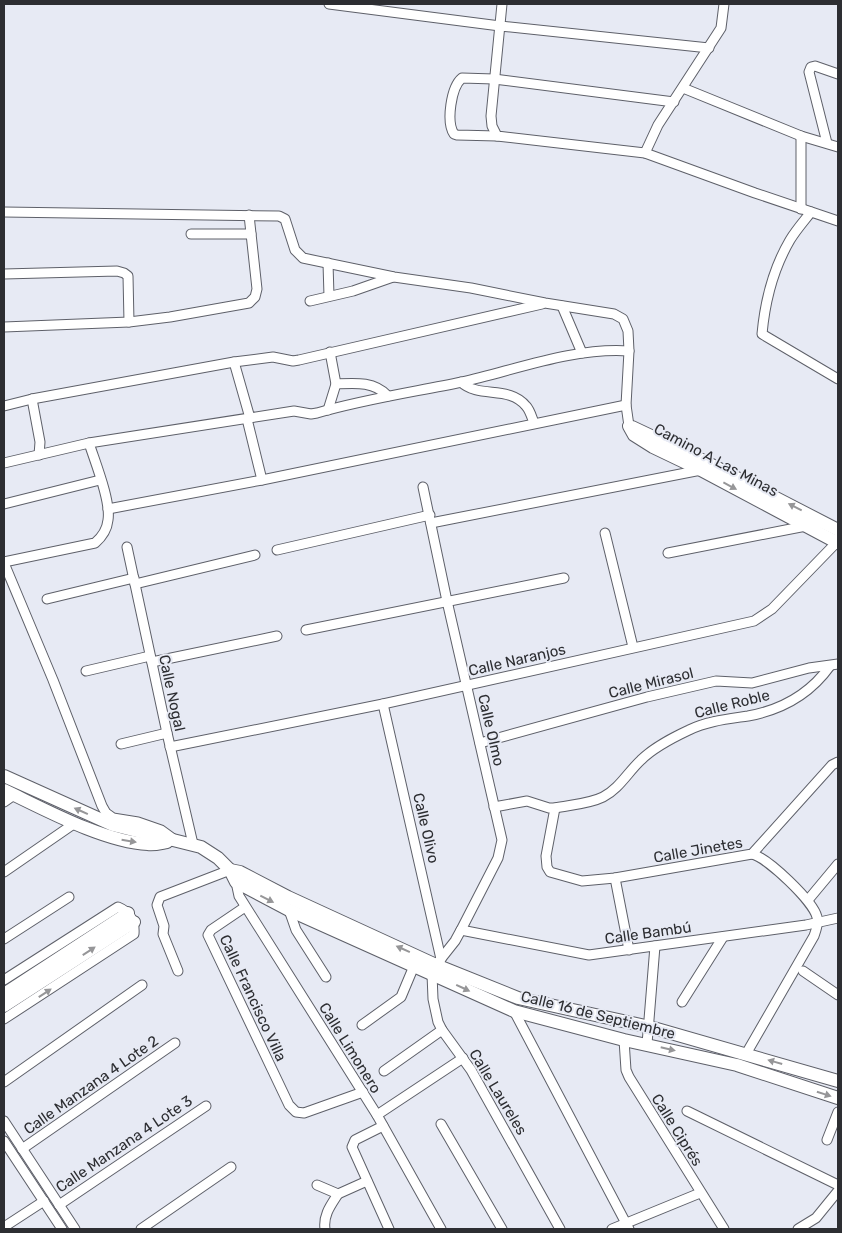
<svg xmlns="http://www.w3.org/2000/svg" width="842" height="1233" font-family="Rubik,sans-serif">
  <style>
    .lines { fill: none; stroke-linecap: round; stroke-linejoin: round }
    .street-casing { stroke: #5e6069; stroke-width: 11 }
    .secondary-casing { stroke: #5e6069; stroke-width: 14 }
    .street { stroke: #fff; stroke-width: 9 }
    .secondary { stroke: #fff; stroke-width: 12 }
    .oneway { fill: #969698 }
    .labels { text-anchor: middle; stroke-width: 4; stroke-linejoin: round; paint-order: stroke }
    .street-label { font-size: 15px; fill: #2d2e32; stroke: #e7eaf4 }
  </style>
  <rect width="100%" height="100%" fill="#e7eaf4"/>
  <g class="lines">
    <g class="street-casing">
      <g id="street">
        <polyline points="329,4 500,26 709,48"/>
        <polyline points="502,4 491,116 492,126 497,136 645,153 755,193 838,221"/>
        <polyline points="683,88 801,136 838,147"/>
        <path d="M 497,136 L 457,135 L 454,134 C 446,122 451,87 462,78 L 494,79 L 674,102"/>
        <polyline points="827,143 809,72 811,67 815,66 838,74"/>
        <polyline points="645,153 658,125 721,28 724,4"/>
        <polyline points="801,209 801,136"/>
        <polyline points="4,212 279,216 285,219 295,250 303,258 394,277 471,288 545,303 614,314 623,319 628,331 629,351 626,405 629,426"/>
        <path d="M 811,212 C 804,221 796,230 790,240 C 773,269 765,301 762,334 L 838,379"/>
        <polyline points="191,234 251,234"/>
        <polyline points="328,263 329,296"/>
        <polyline points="4,274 117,271 124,273 128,276 129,322"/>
        <polyline points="310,301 353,291 393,277"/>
        <polyline points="562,306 582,353"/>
        <polyline points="4,327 129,322 170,317 249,303 255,297 257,289 249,215"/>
        <path d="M 330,352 L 336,384 C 355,383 374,381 388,396"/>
        <polyline points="234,362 250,418"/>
        <path d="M 461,382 C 479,399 509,385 526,406 C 530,410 532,418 534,423"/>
        <polyline points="32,399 40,442 39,455"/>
        <polyline points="4,406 32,399 234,362 273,357 293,361 299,360 542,304"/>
        <polyline points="328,410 336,384"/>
        <polyline points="247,419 262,480"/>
        <path d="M 4,463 L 89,443 L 294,411 L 311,414 L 317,413 C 365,399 414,392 462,382 C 515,370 575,347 629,351"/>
        <polyline points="423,487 447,601 502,840 498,858 461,930 455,941 436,965 432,974 433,999 438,1022 442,1030 471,1070 560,1229"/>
        <polyline points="4,504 100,480"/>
        <polyline points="108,509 262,480 626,405"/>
        <polyline points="431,523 701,470"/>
        <polyline points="605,533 633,647"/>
        <polyline points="127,547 167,733 193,844"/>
        <polyline points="277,550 430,515"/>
        <polyline points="668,553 806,526"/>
        <path d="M 4,562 L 95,543 C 102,537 107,530 108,520 C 111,501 95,462 89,443"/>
        <polyline points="4,563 53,680 102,806 106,813 113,818 138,822 161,830 172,838"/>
        <polyline points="135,584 255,555"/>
        <polyline points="47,599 134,578"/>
        <polyline points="306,630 564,578"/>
        <polyline points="152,662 277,636"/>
        <polyline points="86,671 150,656"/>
        <polyline points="383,704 441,959"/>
        <polyline points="480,743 647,697 716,681 752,683 809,668 838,664"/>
        <polyline points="121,744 167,733"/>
        <polyline points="170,747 383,704 754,621 772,609 836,543 838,538"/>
        <polyline points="4,802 14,795"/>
        <path d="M 494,807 L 527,801 L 549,808 L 555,808 C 570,805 589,804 603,797 C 619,789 628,772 641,760 C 654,747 672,738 689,730 C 707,721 728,719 748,716 C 781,710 810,694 830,666"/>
        <polyline points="555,808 546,856 547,867 550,872 582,881 615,878 752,854 832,765 838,762"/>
        <polyline points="4,872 75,823"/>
        <polyline points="615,878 629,950"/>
        <polyline points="236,882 239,896 377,1115 441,1229"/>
        <polyline points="808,900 838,864"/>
        <polyline points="245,907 211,930 208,935 289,1105 296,1112 304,1113 363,1092"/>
        <polyline points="289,910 296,930 326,977"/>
        <polyline points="461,930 589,955 806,925 838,918"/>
        <polyline points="4,939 69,897"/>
        <polyline points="178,971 163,934 164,926 157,905 160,897 230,870"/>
        <polyline points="803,971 838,995"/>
        <path d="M 4,980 L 118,907 C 130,912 135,921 134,934 L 4,1019"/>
        <polyline points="682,1002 723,937"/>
        <polyline points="514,1011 629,1229"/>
        <polyline points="362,1025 401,997 414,966"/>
        <polyline points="624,1040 626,1070 629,1077 724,1229"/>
        <polyline points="647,1044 655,946"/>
        <path d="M 746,1054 L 814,936 C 816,930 819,923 817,917 C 813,901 768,858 752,854"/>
        <polyline points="384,1071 442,1030"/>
        <polyline points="4,1082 142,985"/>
        <polyline points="687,1111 838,1185"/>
        <polyline points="377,1115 463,1058"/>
        <polyline points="4,1121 75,1229"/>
        <polyline points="441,1124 502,1229"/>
        <polyline points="383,1126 355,1140 352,1147 389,1229"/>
        <polyline points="827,1140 838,1112"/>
        <polyline points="4,1141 62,1229"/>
        <polyline points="22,1149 175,1043"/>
        <polyline points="317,1185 338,1194 367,1181"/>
        <polyline points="59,1205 206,1106"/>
        <polyline points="4,1227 44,1201"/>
        <polyline points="141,1229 231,1167"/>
        <path d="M 325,1229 C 323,1215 331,1205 338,1194"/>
        <polyline points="612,1229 700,1193"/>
        <polyline points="798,1229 816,1218 838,1191"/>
      </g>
    </g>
    <g class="secondary-casing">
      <g id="secondary">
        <polyline points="629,426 634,435 653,447 701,470 838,543"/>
        <polyline points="632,427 704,461 838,530"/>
        <polyline points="4,776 113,825 201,847 218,858 230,870 236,882 289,910 514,1011 624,1040 737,1065 838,1098"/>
        <path d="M 4,790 C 44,809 104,842 148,844 C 154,845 161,843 167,842"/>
        <polyline points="230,870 240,872 288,897 436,965 518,998 650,1027 838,1081"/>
        <polyline points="4,994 128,913"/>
        <polyline points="4,1006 134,922"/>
      </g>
    </g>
    <use href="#street" class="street"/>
    <use href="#secondary" class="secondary"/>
  </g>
  <defs><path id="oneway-solid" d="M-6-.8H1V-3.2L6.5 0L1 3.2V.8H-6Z" transform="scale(1.25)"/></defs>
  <g class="oneway">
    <use href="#oneway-solid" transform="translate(730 486) rotate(28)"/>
    <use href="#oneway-solid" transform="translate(795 507) rotate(-153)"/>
    <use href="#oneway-solid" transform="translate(81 811) rotate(-156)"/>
    <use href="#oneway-solid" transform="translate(129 841) rotate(9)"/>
    <use href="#oneway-solid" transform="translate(267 899) rotate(27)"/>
    <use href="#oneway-solid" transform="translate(403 949) rotate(-156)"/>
    <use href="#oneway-solid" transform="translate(89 951) rotate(-33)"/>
    <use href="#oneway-solid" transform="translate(463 988) rotate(25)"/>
    <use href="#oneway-solid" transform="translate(45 993) rotate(-33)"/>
    <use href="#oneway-solid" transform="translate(668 1049) rotate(13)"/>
    <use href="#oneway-solid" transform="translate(775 1062) rotate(-164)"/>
    <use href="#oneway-solid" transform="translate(824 1094) rotate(18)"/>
  </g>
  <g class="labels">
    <g class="street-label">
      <text transform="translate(716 460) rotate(28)" y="5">Camino A Las Minas</text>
      <text transform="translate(517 660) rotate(-13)" y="5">Calle Naranjos</text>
      <text transform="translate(651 683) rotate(-14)" y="5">Calle Mirasol</text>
      <text transform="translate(172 693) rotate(78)" y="5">Calle Nogal</text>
      <text transform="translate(732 704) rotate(-14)" y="5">Calle Roble</text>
      <text transform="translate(491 730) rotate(77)" y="5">Calle Olmo</text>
      <text transform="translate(426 828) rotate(77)" y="5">Calle Olivo</text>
      <text transform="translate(698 850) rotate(-10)" y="5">Calle Jinetes</text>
      <text transform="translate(648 933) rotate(-8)" y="5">Calle Bambú</text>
      <text transform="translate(253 998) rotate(65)" y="5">Calle Francisco Villa</text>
      <text transform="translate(598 1015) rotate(14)" y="5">Calle 16 de Septiembre</text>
      <text transform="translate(350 1048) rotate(58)" y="5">Calle Limonero</text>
      <text transform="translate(91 1085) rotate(-35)" y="5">Calle Manzana 4 Lote 2</text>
      <text transform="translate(498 1092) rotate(59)" y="5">Calle Laureles</text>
      <text transform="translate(677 1130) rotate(58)" y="5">Calle Ciprés</text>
      <text transform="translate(124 1144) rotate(-34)" y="5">Calle Manzana 4 Lote 3</text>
    </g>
  </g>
  <rect width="842" height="1233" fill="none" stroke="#2d2e32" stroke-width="10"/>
</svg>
